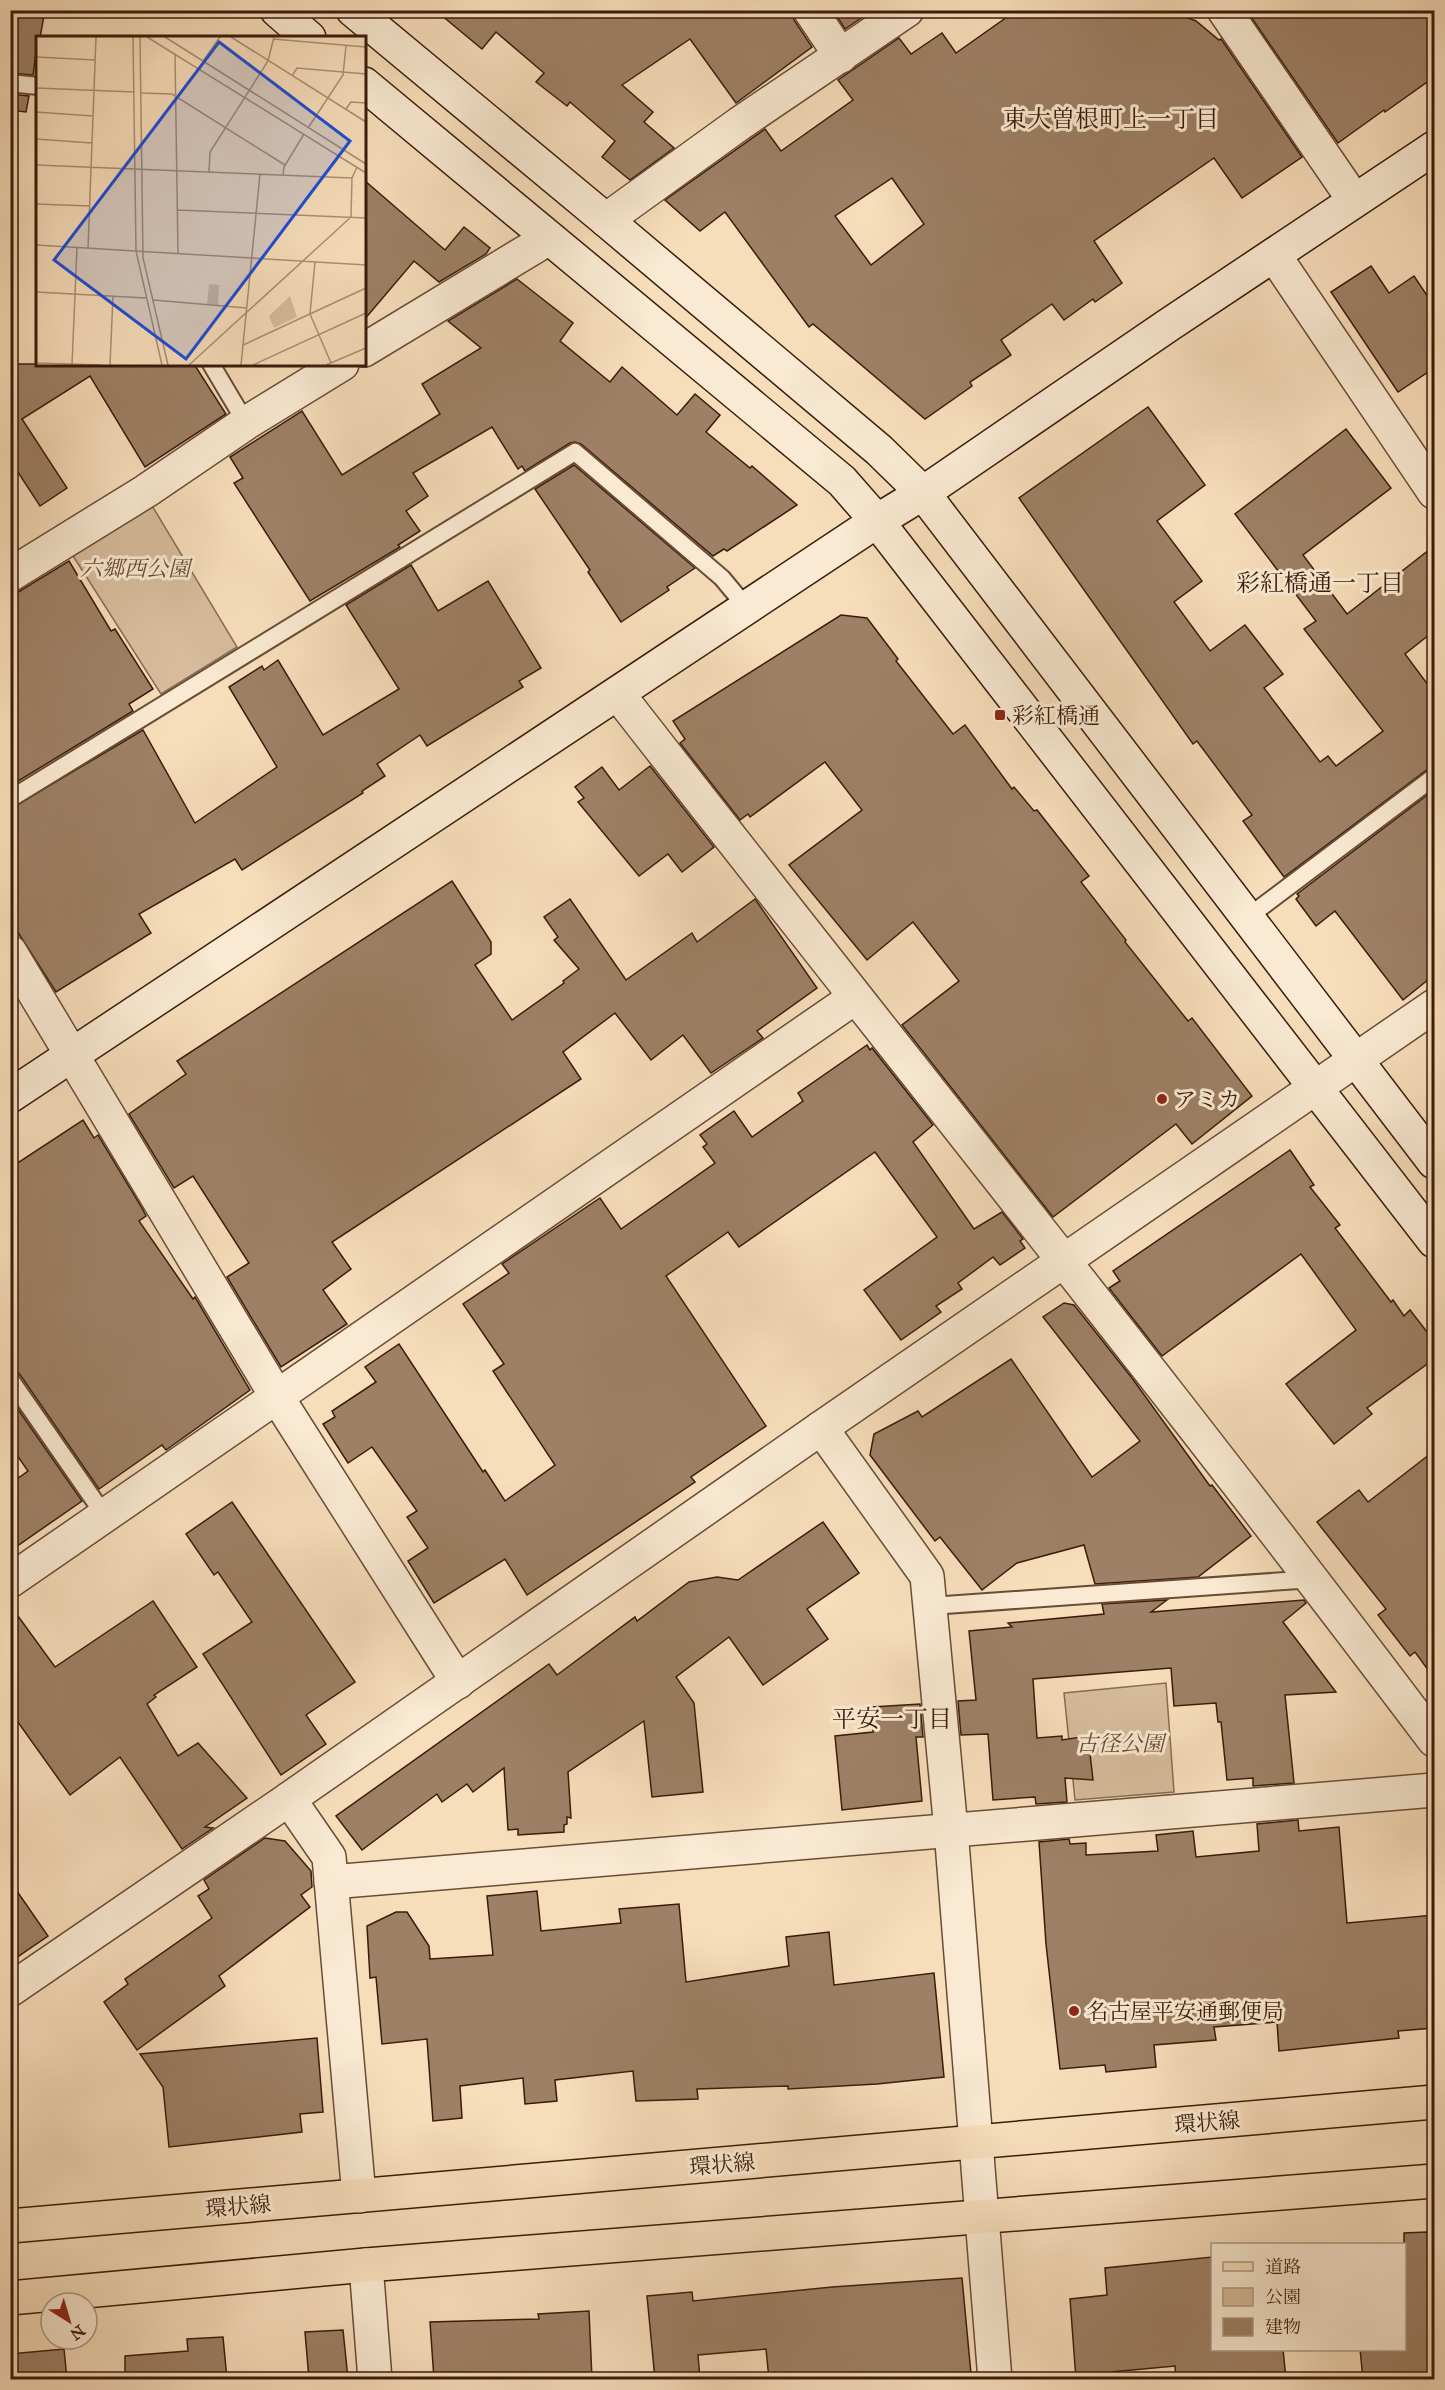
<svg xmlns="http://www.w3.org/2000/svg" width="1445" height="2390" font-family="'IM FELL Great Primer','Noto Serif JP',serif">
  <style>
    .green { fill: #d7bd9d; stroke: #896c54; stroke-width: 1.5 }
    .building { fill: #9d8066; stroke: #3b1b0a; stroke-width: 1.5; fill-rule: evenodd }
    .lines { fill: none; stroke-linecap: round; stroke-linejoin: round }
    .lane-casing { stroke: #6a4c36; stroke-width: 20 }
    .street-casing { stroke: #6a4c36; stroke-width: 36 }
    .secondary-casing { stroke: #3b1b0a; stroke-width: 36 }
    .primary-casing { stroke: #3b1b0a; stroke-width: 36 }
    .lane { stroke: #faead3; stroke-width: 16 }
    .street { stroke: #faead3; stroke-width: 33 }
    .secondary { stroke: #faead3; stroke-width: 33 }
    .primary { stroke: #f7debb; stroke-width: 33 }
    .poi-dot { fill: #8f2418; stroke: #faead3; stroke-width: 2 }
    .labels { text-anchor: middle; stroke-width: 6; stroke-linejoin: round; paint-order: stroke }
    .park-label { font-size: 22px; font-style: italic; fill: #6a4c36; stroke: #faead3 }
    .poi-label { font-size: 22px; fill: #3b1b0a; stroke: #faead3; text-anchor: start }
    .street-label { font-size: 22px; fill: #3b1b0a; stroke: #faead3 }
    .neighbourhood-label { font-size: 24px; fill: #3b1b0a; stroke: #faead3 }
    .inset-road { fill: none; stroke: #ac9074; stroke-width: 1.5 }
    .view { fill: #1d4ed8; fill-opacity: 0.15; stroke: #1d4ed8; stroke-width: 3 }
    .inset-edge { fill: none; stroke: #3b1b0a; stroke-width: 3 }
  </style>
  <rect width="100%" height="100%" fill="#f7debb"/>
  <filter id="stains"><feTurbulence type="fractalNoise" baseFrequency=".00333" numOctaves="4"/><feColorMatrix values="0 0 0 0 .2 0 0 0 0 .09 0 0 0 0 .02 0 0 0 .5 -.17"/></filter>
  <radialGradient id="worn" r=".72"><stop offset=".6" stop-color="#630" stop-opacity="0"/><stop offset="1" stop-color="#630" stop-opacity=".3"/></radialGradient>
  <g class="green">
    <polygon points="148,499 237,647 161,694 68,548"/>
    <polygon points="1166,1683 1174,1792 1075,1800 1064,1693"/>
  </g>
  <g class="building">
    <polygon points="10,10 45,10 40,38 38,38 33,75 10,73"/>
    <polygon points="435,10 791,10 794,20 812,47 736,103 690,39 622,85 653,112 644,122 674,148 630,180 602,157 615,141 570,102 567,106 536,82 544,73 496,32 482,49"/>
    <polygon points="833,10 873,10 845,29"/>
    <path d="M 1017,10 L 1167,10 L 1196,21 L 1219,40 L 1221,39 L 1302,157 L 1242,198 L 1214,158 L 1094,241 L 1122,283 L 1095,302 L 1093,299 L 1064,320 L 1052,304 L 1001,340 L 1011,355 L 970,382 L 972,386 L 925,419 L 813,324 L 809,327 L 725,212 L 700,231 L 665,200 L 765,129 L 781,151 L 853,100 L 838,80 L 899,38 L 911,54 L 942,33 L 956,53 ZM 892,178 L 924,224 L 871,265 L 835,216 Z"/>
    <polygon points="1260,10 1434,10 1434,77 1385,112 1384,110 1338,143 1251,17"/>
    <polygon points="10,94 29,96 26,112 10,110"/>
    <polygon points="364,180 445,250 464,227 490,248 486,254 439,282 414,261 364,320"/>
    <polygon points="1371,266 1389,293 1414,276 1434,306 1434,368 1398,392 1331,292"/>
    <polygon points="517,279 573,323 560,341 610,382 622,367 677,415 695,394 720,415 706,432 750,468 752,466 797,505 727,551 724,549 713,556 581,444 575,442 570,443 525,471 522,466 518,469 492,427 413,473 428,496 406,511 420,531 398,545 400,547 310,601 234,483 243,478 230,457 302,411 342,475 440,414 422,384 481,348 448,321"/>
    <polygon points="10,364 194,364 226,414 145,467 90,376 22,419 67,488 40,506 10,460"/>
    <polygon points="1148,407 1205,485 1157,521 1202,581 1174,602 1210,651 1245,625 1283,674 1264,688 1320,762 1328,756 1336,766 1383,731 1304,629 1316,621 1235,514 1346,429 1391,488 1303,555 1347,614 1434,546 1434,631 1405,654 1434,693 1434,767 1428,769 1284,877 1243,821 1252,815 1197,741 1193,744 1019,498"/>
    <polygon points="574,465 695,568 667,587 669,590 621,622 588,572 590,570 535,489"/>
    <polygon points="69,561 111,631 115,629 153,689 129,704 133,711 10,786 10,597"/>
    <polygon points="411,565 438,611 488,581 541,668 519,681 523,687 427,746 420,735 377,764 385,776 362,791 363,793 242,870 235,859 139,914 151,933 56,992 10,920 10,809 143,730 195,823 277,767 229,687 262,666 264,670 278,660 323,735 399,689 346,605"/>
    <polygon points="841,615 867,618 898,659 896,661 953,734 965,725 1012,789 1014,787 1034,811 1037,810 1089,876 1081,882 1126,940 1125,942 1188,1021 1192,1018 1252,1096 1192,1144 1176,1124 1053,1217 902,1025 959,981 913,922 867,960 789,865 862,810 825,762 750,817 748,814 740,820 680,743 685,739 673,721"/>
    <polygon points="650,766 714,847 682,872 668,854 639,876 578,802 584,798 575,787 602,767 619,790"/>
    <polygon points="1434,790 1434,975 1403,1000 1335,911 1316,926 1296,899 1299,896 1297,894"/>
    <polygon points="452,881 491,942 491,954 475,965 512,1020 564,983 563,981 579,969 554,940 558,937 544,917 570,899 626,980 692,933 697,942 755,899 817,988 757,1031 763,1038 711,1073 683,1035 651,1060 615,1013 563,1052 581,1079 332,1242 351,1269 323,1290 347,1324 281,1367 227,1277 249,1263 193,1176 174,1188 129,1114 186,1074 177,1061"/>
    <polygon points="867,1045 870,1050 872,1048 933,1125 913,1142 974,1229 1002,1212 1023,1239 1020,1241 1025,1248 1000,1265 993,1257 958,1283 962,1289 936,1306 941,1312 901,1340 864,1290 937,1237 875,1152 739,1247 728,1232 666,1276 766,1426 691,1477 695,1482 527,1595 505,1559 434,1603 408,1561 428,1548 407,1517 417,1511 372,1447 348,1463 323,1424 335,1417 332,1411 376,1382 365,1367 399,1344 483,1472 485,1470 505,1501 555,1465 493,1371 504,1364 463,1304 509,1273 502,1264 600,1198 621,1229 715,1163 703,1147 707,1144 700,1135 734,1111 752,1137 803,1101 798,1093"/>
    <polygon points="83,1120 94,1138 98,1135 142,1208 146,1216 139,1221 193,1299 195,1297 250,1390 166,1450 162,1445 99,1489 19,1373 10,1369 10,1168"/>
    <polygon points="1290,1150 1314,1185 1310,1187 1340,1225 1335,1228 1391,1302 1393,1300 1404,1316 1410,1310 1434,1341 1434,1359 1367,1408 1372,1414 1334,1444 1286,1384 1356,1330 1301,1254 1162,1356 1109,1288 1120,1281 1113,1271"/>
    <polygon points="1064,1303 1074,1305 1132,1378 1210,1486 1212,1485 1251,1536 1198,1577 1095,1584 1084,1545 1017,1563 982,1590 940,1537 935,1541 870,1455 874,1434 918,1411 922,1417 1011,1359 1092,1477 1140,1441 1043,1317"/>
    <polygon points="10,1398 82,1501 10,1551 10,1484 28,1471 10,1445"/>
    <polygon points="1434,1451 1434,1678 1415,1652 1410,1656 1378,1615 1386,1609 1317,1522 1359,1490 1368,1502"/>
    <polygon points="232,1502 355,1682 306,1715 326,1744 281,1775 203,1654 252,1622 218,1572 214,1575 186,1534"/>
    <polygon points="823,1522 859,1573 807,1609 828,1639 763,1685 729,1637 676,1677 694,1703 703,1792 652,1797 644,1721 568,1772 571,1818 567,1817 567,1824 564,1825 564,1832 518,1835 518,1829 508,1830 504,1768 473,1792 467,1784 442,1802 437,1794 362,1850 336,1816 549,1664 557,1675 635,1617 637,1621 689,1582 717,1577 738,1580"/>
    <polygon points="1167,1600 1151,1612 1304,1600 1306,1603 1283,1622 1336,1692 1285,1695 1294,1783 1253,1786 1253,1778 1227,1780 1221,1722 1218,1722 1216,1703 1174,1706 1171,1668 1033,1679 1037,1738 1062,1736 1062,1740 1088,1736 1093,1780 1065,1778 1067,1802 1036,1804 1035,1797 993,1800 988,1734 961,1735 958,1701 976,1700 969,1631 1012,1627 1008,1623 1104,1614 1102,1604"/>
    <polygon points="153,1601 197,1667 154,1695 156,1697 147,1704 178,1756 198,1743 247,1798 205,1827 213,1828 182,1849 120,1757 70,1795 10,1711 10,1605 55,1667"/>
    <polygon points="920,1704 923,1737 916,1737 922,1801 842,1810 835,1736 873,1732 872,1707"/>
    <polygon points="1298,1820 1299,1831 1339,1827 1347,1923 1434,1915 1434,2028 1398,2031 1399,2038 1279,2051 1277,2022 1214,2027 1216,2040 1154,2045 1156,2067 1106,2072 1105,2065 1060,2069 1046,1944 1039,1842 1069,1839 1070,1844 1086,1843 1086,1855 1158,1851 1156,1835 1193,1831 1196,1857 1259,1851 1257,1824"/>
    <polygon points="265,1838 285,1841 311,1871 312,1887 301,1895 310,1907 219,1976 225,1986 137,2050 104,2002 128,1984 125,1979 212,1918 198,1896 209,1889 204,1880"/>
    <polygon points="10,1881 48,1936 10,1962"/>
    <polygon points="537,1891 541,1931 621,1923 619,1909 679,1904 686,1982 789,1966 786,1937 829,1932 834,1985 934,1973 944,2077 877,2084 788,2089 788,2086 697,2089 698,2099 636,2101 633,2071 555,2080 557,2101 525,2104 523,2078 460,2086 462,2118 433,2121 427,2039 382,2044 376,1977 370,1978 367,1926 396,1912 407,1912 429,1946 430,1959 493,1955 487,1896"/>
    <polygon points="317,2038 323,2112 300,2114 302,2132 169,2147 163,2087 140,2054"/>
    <polygon points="1427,2232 1434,2317 1434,2378 1363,2379 1360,2349 1404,2349 1404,2233"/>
    <polygon points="1212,2257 1212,2349 1283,2349 1286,2379 1176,2379 1175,2366 1111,2372 1112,2379 1076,2379 1070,2299 1107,2295 1105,2268"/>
    <polygon points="962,2278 971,2374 912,2379 769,2379 766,2349 698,2355 700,2379 655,2379 647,2296 692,2292 693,2301 832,2287"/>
    <polygon points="589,2311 592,2379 434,2379 430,2322 539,2319 538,2314"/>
    <polygon points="343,2330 348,2379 309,2379 305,2332"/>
    <polygon points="223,2337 227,2379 125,2379 125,2356 188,2351 187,2339"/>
    <polygon points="64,2349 67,2379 10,2379 10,2354"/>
  </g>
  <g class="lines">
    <g class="lane-casing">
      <g id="lane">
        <polyline points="10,83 38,86"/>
        <polyline points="211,364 246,423"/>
        <polyline points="10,799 575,452 722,578 747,608"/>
        <polyline points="1248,917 1434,777"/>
        <polyline points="10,1379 105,1516"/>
        <polyline points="931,1606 1313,1579"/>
      </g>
    </g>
    <g class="street-casing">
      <g id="street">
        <polyline points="810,10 841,56"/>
        <polyline points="1224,10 1354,200"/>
        <polyline points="606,220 739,124 907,10"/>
        <polyline points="1274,255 1434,492"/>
        <polyline points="364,350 549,238"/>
        <polyline points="10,575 146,491 246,423 342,364"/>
        <path d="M 618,694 C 890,1043 1168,1387 1434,1740"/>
        <polyline points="10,952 277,1397 458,1682"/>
        <polyline points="821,1428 927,1576 951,1830 995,2380"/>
        <polyline points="10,1581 854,998"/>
        <polyline points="289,1799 329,1857 359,2196"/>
        <polyline points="331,1882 1434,1790"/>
        <polyline points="10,1990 289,1799 821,1428 1434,1006"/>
        <polyline points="366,2265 375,2380"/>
      </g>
    </g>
    <g class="secondary-casing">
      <g id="secondary">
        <polyline points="277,10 309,38"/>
        <polyline points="353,10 606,220 879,450 923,493 1434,1162"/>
        <polyline points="364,84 842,481 877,521 1434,1241"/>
        <polyline points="10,1096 877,521 923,493 1167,326 1434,148"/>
      </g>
    </g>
    <g class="primary-casing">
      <g id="primary">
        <polyline points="10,2226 1434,2102"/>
        <polyline points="10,2298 366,2265 1434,2181"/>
      </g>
    </g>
    <use href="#lane" class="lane"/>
    <use href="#street" class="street"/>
    <use href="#secondary" class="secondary"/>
    <use href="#primary" class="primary"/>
  </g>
  <g class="poi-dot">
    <rect x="994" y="709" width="12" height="12" rx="3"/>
    <circle cx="1162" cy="1099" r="6"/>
    <circle cx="1074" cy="2011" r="6"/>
  </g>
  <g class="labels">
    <g class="park-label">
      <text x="135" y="576">六郷西公園</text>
      <text x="1120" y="1751">古径公園</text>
    </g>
    <g class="poi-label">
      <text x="1012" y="723">彩紅橋通</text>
      <text x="1174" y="1107">アミカ</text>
      <text x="1086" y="2019">名古屋平安通郵便局</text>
    </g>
    <g class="street-label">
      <text transform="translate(1207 2122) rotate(-5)" y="8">環状線</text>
      <text transform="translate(722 2164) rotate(-5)" y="8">環状線</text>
      <text transform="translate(238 2206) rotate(-5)" y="8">環状線</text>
    </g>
    <g class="neighbourhood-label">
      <text x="1111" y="127">東大曽根町上一丁目</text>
      <text x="1320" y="591">彩紅橋通一丁目</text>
      <text x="892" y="1727">平安一丁目</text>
    </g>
  </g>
  <g transform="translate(36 36)">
    <rect width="330" height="330" fill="#f7debb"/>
    <path d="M 173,248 L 183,249 L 182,269 L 171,268 ZM 254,260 L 261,281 L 238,292 L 233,280 Z" fill="#d7bd9d"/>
    <path class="inset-road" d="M 97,1 L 100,215 L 126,329M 104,1 L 107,222 L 132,329M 111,1 L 330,137M 129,1 L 330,128M 195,1 L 330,86M 237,3 L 330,11M 139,18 L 142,218M 0,21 L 59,24M 167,25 L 184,1M 256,40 L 261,32 L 330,38M 0,52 L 98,56M 104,57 L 136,58 L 249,129M 310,73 L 315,66 L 330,67M 0,76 L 57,80M 272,92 L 307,39 L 310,10M 0,103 L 56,107M 0,129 L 316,142M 173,137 L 174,116 L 232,25 L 238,1M 247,139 L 248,131 L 268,98M 0,168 L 54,170M 141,174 L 330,182M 0,209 L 330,229M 52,212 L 60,1M 279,226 L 274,278 L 295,327M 0,256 L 110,262M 117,264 L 211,272M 207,309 L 330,252M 0,327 L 65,329M 36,329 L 41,212M 74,329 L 77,260M 153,329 L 315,181 L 316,142 L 321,131M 205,329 L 224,138M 217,329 L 330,277M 290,329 L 330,312"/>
    <path class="view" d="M 183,6 L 314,105 L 150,323 L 18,224 Z"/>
    <rect width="330" height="330" class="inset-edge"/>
  </g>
  <rect width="1445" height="2390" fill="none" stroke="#f7debb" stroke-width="36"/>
  <rect x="12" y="12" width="1421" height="2366" fill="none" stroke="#3b1b0a" stroke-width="3"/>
  <rect x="18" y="18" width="1409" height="2354" fill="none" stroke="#3b1b0a" stroke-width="1.5"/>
  <rect x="1211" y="2243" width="195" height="108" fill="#faead3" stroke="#ae9783" stroke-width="1.5"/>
  <rect x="1223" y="2262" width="30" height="9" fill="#f7debb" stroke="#ae9783" stroke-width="1.5"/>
  <text x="1265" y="2273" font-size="18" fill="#3b1b0a">道路</text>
  <rect x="1223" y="2288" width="30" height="18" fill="#d7bd9d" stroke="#ae9783" stroke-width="1.5"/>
  <text x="1265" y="2303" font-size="18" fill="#3b1b0a">公園</text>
  <rect x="1223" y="2318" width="30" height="18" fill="#9d8066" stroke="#ae9783" stroke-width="1.5"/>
  <text x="1265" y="2333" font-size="18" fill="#3b1b0a">建物</text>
  <g transform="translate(69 2321) rotate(143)"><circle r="28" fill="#faead3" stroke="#ae9783" stroke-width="1.5"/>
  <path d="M0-4.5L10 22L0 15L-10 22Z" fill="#8f2418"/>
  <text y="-9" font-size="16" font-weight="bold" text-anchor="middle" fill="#3b1b0a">N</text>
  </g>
  <rect width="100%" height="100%" filter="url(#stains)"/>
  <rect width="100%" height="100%" fill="url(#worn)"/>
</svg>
